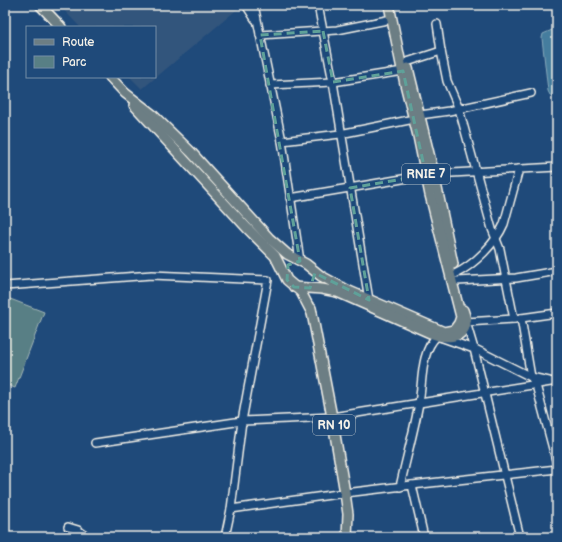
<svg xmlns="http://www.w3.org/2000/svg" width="562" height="542" font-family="'Balsamiq Sans',sans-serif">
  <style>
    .built { fill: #33557c }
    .green { fill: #587f85; stroke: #a6b8b6 }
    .water { fill: #447d9e; stroke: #8aabbc }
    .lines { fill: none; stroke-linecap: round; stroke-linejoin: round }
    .minor-casing { stroke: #f4f1e8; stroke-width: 10 }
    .major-casing { stroke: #f4f1e8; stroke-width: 12 }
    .minor { stroke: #1f4a7a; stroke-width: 7 }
    .major { stroke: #6c7e84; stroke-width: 9 }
    .marked { fill: none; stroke: #5fa199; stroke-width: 3; stroke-dasharray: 8 5; stroke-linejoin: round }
    .labels { text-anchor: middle; stroke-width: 3; stroke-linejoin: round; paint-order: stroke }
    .shield { fill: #1f4a7a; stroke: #b4bfc7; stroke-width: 1 }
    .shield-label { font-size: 12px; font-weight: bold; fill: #f4f1e8 }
  </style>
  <rect width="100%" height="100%" fill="#1f4a7a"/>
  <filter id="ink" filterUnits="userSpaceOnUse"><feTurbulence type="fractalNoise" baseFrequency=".025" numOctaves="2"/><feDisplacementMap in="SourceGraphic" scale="8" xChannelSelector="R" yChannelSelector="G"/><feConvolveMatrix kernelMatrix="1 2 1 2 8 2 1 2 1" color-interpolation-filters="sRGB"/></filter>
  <g filter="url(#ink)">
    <polygon class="built" points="59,5 239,5 240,7 142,89 130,77 155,77 155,27 80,27"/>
    <polygon class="green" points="5,297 44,312 15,388 5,384"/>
    <polygon class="water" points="552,30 557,30 557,96 550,95 548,91 542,38 543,34"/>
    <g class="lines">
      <g class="minor-casing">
        <g id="minor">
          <polyline points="246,5 255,19"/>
          <polyline points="254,5 282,141 300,261"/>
          <polyline points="318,5 333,82 369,300"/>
          <polyline points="437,24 441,51 447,81 459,109 492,229 500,249 514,319"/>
          <polyline points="260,35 337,30 392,19"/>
          <polyline points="407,62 441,51"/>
          <polyline points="270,85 333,82 403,71"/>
          <polyline points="420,115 449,111 531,93"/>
          <polyline points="282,141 340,134 414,119"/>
          <polyline points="434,174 557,167"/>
          <polyline points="290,198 426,175"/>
          <path d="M 455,274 C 474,265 496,243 504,224 L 519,169"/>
          <polyline points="457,281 516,278 557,271"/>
          <polyline points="5,286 152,275 268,280 242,421 231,509 225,537"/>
          <polyline points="521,318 531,377 536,385 557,464"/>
          <polyline points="473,348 531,377 549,381"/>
          <polyline points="95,443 242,421 332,417 557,381"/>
          <polyline points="412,485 557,469"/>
          <path d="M 400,487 C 406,459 414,431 419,403 C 423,382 420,352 437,336 L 474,349"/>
          <polyline points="231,509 345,493 412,485 424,537"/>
          <polyline points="68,527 78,530 88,537"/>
          <polyline points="520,537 474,349 466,322 514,319 557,313"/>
        </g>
      </g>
      <g class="major-casing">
        <g id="major">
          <polyline points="40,5 61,27"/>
          <polyline points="408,68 434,174 453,264"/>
          <polyline points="110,77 125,93 152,114 191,152 269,238 287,254 306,264 321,276 349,291 444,332 454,330 459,323 461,317 430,195 418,136 405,84 389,5"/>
          <polyline points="134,105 247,228 275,256 287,280 301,292 312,313"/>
          <path d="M 294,287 L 322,289 L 337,292 L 430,333 C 441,338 465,341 466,322 C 466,318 464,313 463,310"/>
          <polyline points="311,308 332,417 345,493 348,514 347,537"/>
        </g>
      </g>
      <use href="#minor" class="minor"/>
      <use href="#major" class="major"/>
    </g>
  </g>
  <path class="marked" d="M 323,31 L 333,82 L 403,71 L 426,175 L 350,188 L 369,300 L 315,273 L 310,288 L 294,287 L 287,280 L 288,265 L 300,261 L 260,35 Z"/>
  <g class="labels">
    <g class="shield">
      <rect x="402" y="164" width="48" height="20" rx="3"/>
      <rect x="313" y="415" width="42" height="20" rx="3"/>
    </g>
    <g class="shield-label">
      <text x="426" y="178">RNIE 7</text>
      <text x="334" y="429">RN 10</text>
    </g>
  </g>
  <rect width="562" height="542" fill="none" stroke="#1f4a7a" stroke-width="20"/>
  <rect x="10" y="10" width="542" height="522" fill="none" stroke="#f4f1e8" stroke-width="1.5" filter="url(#ink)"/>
  <rect x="26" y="26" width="130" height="52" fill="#1f4a7a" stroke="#748da6"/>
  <rect x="34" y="39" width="20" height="6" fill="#6c7e84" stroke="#748da6"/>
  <text x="62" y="46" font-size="12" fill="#f4f1e8">Route</text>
  <rect x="34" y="56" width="20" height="12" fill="#587f85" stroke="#748da6"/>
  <text x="62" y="66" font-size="12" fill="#f4f1e8">Parc</text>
</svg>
